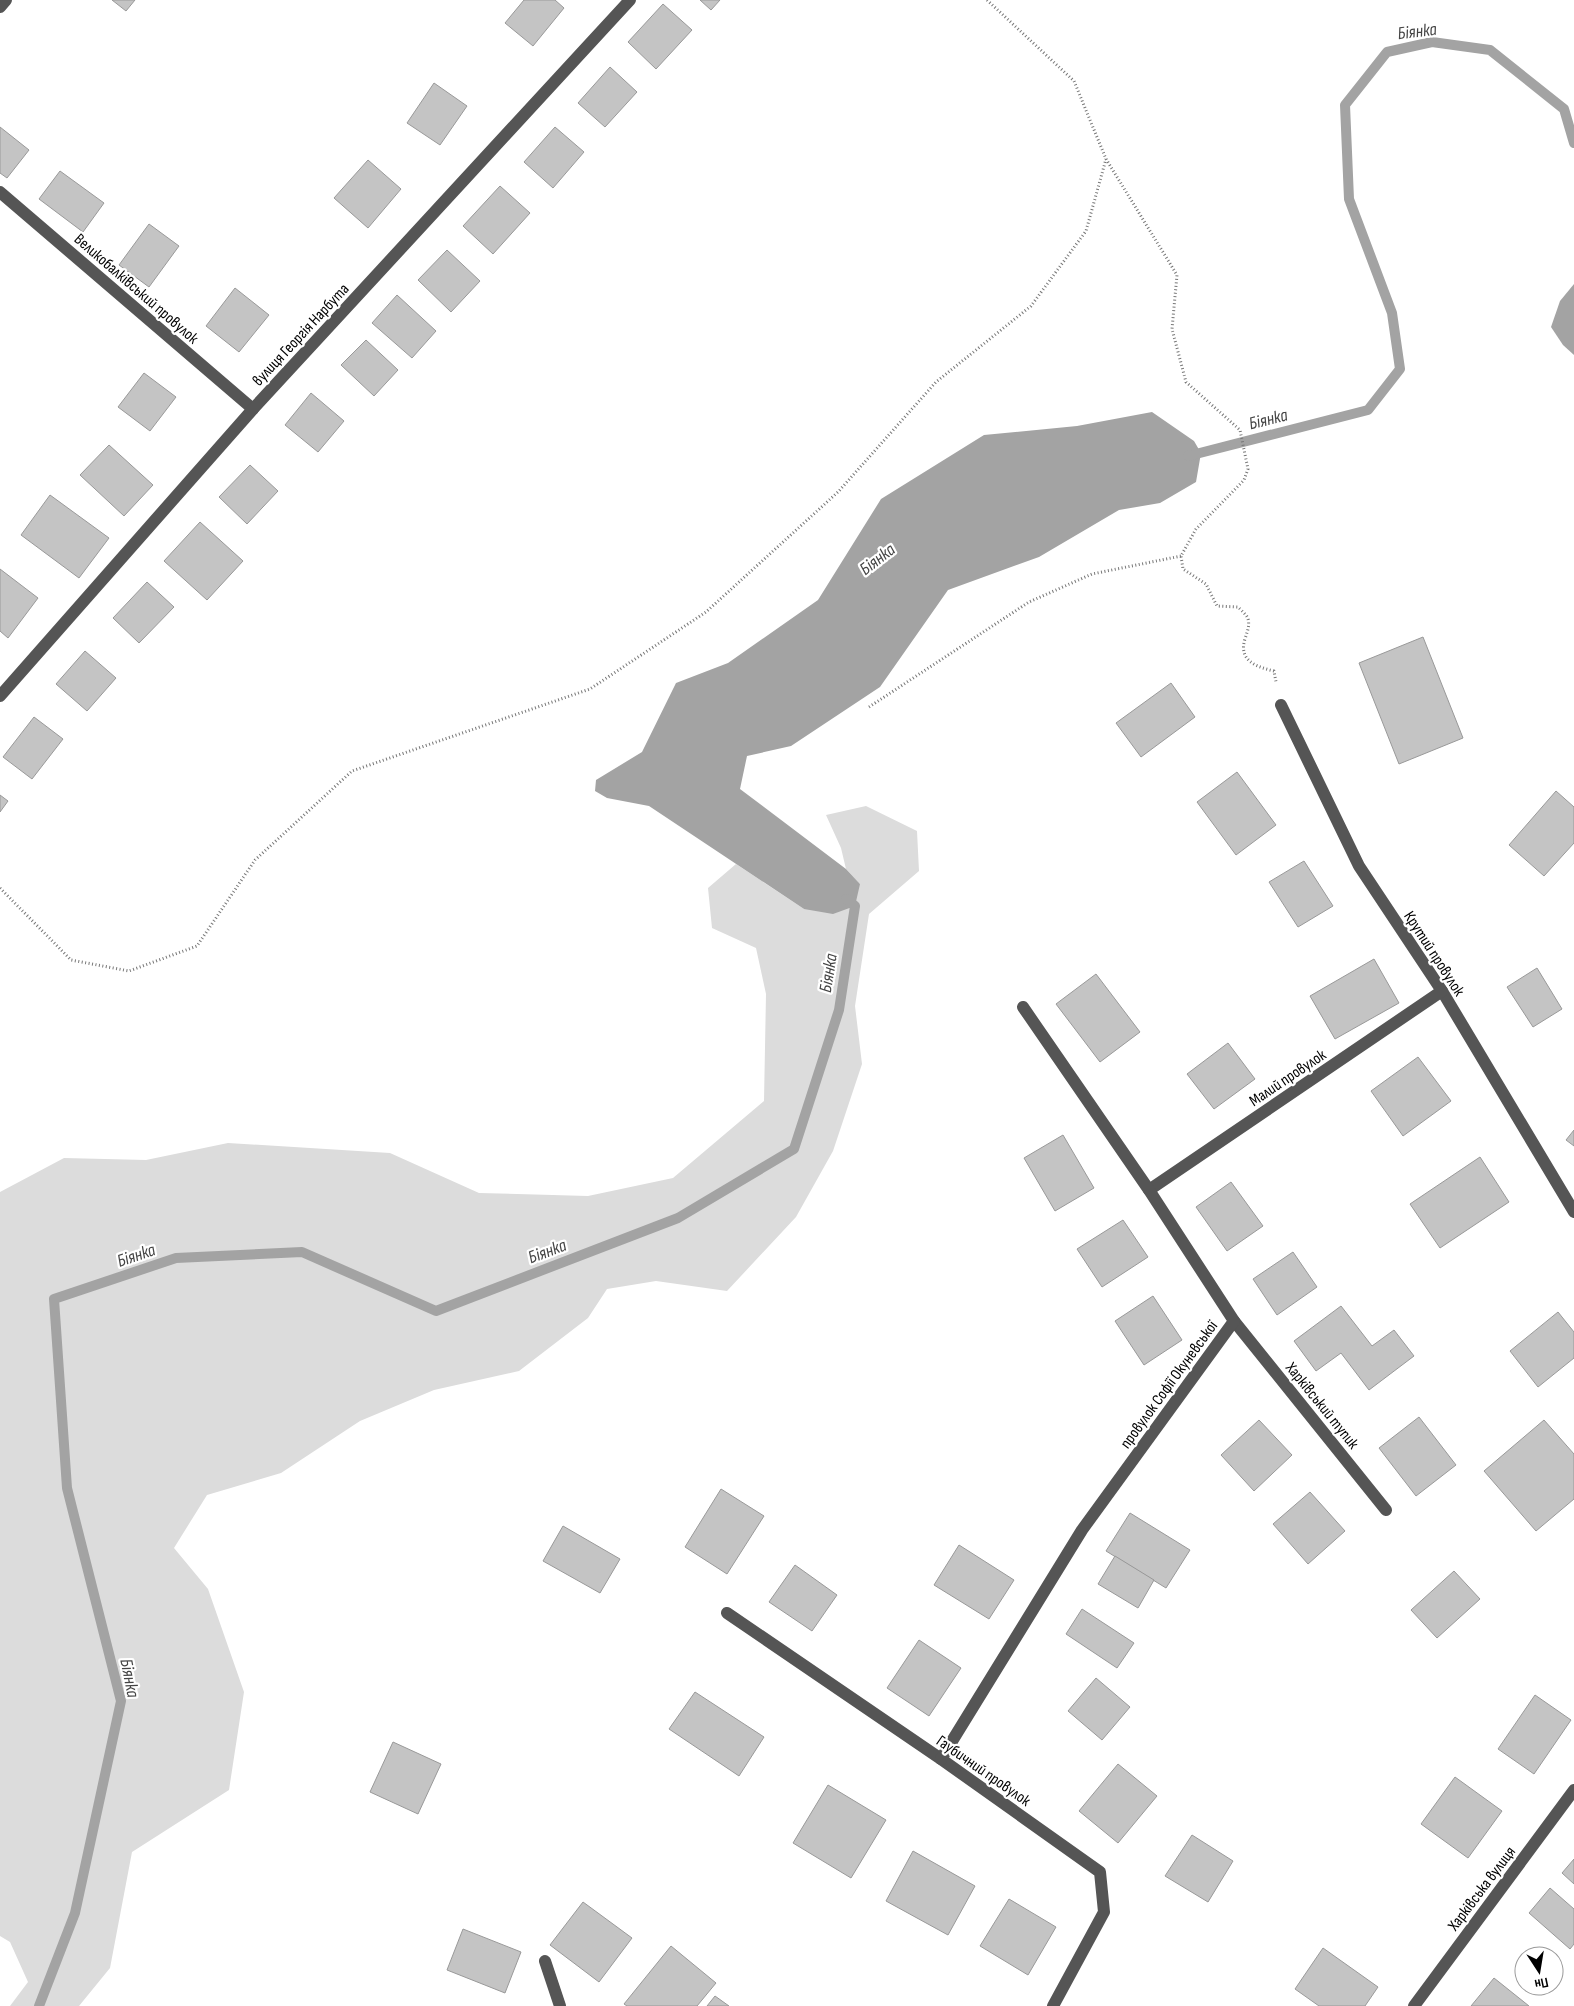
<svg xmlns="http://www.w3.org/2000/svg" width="1574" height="2006" font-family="'Sofia Sans Condensed',sans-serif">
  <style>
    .green { fill: #dcdcdc }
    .water { fill: #a3a3a3 }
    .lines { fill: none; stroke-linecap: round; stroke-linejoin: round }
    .stream { stroke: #a3a3a3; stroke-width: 10 }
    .building { fill: #c4c4c4; stroke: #999 }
    .path { stroke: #777; stroke-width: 3; stroke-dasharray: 1 2.5; stroke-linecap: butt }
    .minor { stroke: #555; stroke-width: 12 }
    .labels { text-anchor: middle; stroke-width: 4.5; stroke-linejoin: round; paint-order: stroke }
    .street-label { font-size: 16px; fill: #000; stroke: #fff }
    .water-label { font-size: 18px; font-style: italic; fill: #444; stroke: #fff }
  </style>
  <rect width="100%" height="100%" fill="#fff"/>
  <polygon class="green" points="866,806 917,831 919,871 869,914 855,1006 862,1064 833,1151 796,1217 727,1291 656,1281 607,1289 588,1318 519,1371 434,1390 360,1421 281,1473 207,1495 174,1548 208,1589 244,1692 229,1790 132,1852 110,1968 79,2006 10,2006 28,1982 10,1942 0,1936 0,1192 64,1158 146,1160 228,1143 390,1153 479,1193 588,1196 673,1178 764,1101 766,994 756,948 712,928 708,888 736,864 804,909 860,884 846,869 841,848 826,815"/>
  <g class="water">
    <polygon points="1574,284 1574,355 1563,345 1551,327 1560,301"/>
    <polygon points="1152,412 1194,441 1201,453 1196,482 1160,503 1119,510 1039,557 948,590 880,687 791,746 747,756 740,789 846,869 860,884 855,906 833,914 804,909 649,806 607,798 595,791 596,780 642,752 676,683 728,663 818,600 881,499 984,435 1077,426"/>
  </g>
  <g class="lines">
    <g class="stream">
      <polyline points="1188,456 1368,410 1400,369 1392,313 1349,199 1345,105 1387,52 1432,42 1490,50 1564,109 1574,143"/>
      <polyline points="39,2006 75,1913 121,1701 67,1488 54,1299 176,1258 302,1252 436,1311 678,1218 794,1149 839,1010 855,906 846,899"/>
    </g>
  </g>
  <g class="building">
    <polygon points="112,0 135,0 126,11"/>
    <polygon points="524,0 555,0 564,8 533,46 505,23"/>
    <polygon points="700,0 720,0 711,10"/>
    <polygon points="663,4 692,30 656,69 628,42"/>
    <polygon points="610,67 637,92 605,127 578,103"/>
    <polygon points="434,83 467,106 440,145 407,123"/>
    <polygon points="0,127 29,150 7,178 0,173"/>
    <polygon points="555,127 584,152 553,188 524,162"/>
    <polygon points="368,160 401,189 368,228 334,198"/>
    <polygon points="60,171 104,203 83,232 39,199"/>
    <polygon points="500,186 530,213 493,254 463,226"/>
    <polygon points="149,224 179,246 149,287 119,265"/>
    <polygon points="447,250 480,281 451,312 418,280"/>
    <polygon points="235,288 269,315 239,352 206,326"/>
    <polygon points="397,295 436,331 412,358 372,323"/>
    <polygon points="366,340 398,370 374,396 341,365"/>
    <polygon points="144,373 176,397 150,431 118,407"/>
    <polygon points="311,393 344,421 318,452 285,425"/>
    <polygon points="109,445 153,485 124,516 80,475"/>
    <polygon points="250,465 278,491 247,524 219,497"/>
    <polygon points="50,495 109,538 79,578 21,535"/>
    <polygon points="200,522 243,561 207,600 164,561"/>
    <polygon points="0,569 38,598 8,638 0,631"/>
    <polygon points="147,582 174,607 139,643 113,618"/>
    <polygon points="1423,637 1463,738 1399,764 1359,663"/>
    <polygon points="85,651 116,678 87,711 56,684"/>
    <polygon points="1171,683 1195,717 1141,757 1116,723"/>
    <polygon points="34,717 63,739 32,779 3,757"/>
    <polygon points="1237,772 1276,825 1236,855 1197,802"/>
    <polygon points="1556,791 1574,807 1574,843 1544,876 1509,845"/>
    <polygon points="0,795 8,801 0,812"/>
    <polygon points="1304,861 1333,906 1298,927 1269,882"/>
    <polygon points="1374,959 1399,1003 1335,1039 1310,996"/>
    <polygon points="1537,968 1562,1009 1533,1027 1507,987"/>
    <polygon points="1096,974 1140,1032 1100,1062 1056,1004"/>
    <polygon points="1228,1043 1255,1079 1214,1109 1187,1074"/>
    <polygon points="1418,1057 1451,1101 1403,1136 1371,1091"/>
    <polygon points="1574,1130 1574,1146 1566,1140"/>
    <polygon points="1063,1135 1094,1188 1055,1211 1024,1158"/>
    <polygon points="1480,1157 1509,1202 1440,1248 1410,1204"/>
    <polygon points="1231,1182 1263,1226 1227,1251 1196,1207"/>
    <polygon points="1123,1220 1148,1257 1102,1287 1077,1249"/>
    <polygon points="1293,1252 1317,1287 1277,1315 1253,1279"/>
    <polygon points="1153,1296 1182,1340 1144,1365 1115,1321"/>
    <polygon points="1341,1306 1372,1346 1394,1330 1414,1356 1369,1390 1341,1353 1316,1371 1294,1341"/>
    <polygon points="1558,1312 1574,1332 1574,1358 1538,1387 1510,1351"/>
    <polygon points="1419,1417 1456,1465 1416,1496 1379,1448"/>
    <polygon points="1259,1420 1292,1455 1254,1491 1221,1455"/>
    <polygon points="1544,1420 1574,1454 1574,1499 1536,1531 1484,1471"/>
    <polygon points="721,1489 764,1516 727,1574 685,1547"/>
    <polygon points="1310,1492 1345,1531 1308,1564 1273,1524"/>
    <polygon points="1130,1513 1190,1550 1166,1588 1106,1551"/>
    <polygon points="563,1526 620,1559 600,1593 543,1561"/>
    <polygon points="959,1545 1014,1580 989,1619 934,1585"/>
    <polygon points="1115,1556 1154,1580 1138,1608 1098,1584"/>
    <polygon points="795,1565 837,1595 812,1631 769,1602"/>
    <polygon points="1454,1571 1480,1599 1437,1638 1411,1610"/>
    <polygon points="1082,1609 1134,1643 1117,1668 1066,1634"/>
    <polygon points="919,1640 961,1668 929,1716 887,1688"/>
    <polygon points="1096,1678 1130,1707 1102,1740 1068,1711"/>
    <polygon points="695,1692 764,1737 739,1776 669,1729"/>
    <polygon points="1535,1695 1571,1720 1534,1774 1498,1749"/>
    <polygon points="393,1742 441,1764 418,1814 370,1792"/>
    <polygon points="1118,1764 1157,1796 1118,1843 1079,1811"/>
    <polygon points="1455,1777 1502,1811 1468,1858 1421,1824"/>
    <polygon points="828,1785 886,1820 851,1878 793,1843"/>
    <polygon points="1192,1835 1233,1861 1208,1902 1165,1876"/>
    <polygon points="913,1851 975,1886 948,1935 886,1901"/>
    <polygon points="1574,1859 1574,1884 1562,1873"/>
    <polygon points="1550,1888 1574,1909 1574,1944 1570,1949 1529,1913"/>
    <polygon points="1009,1899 1056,1927 1028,1975 980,1946"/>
    <polygon points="583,1902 632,1938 599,1982 550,1945"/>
    <polygon points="463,1929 521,1952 505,1993 447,1970"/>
    <polygon points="671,1946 716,1983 697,2006 627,2006 624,2004"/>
    <polygon points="1323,1948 1378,1987 1365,2006 1319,2006 1295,1989"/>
    <polygon points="1494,1978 1529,2006 1471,2006"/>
    <polygon points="715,1996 729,2006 707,2006"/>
  </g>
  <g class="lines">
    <g class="path">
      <path d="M 987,0 L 1074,81 L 1106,159 L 1177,275 L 1172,329 L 1186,382 L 1240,430 L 1248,469 L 1244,480 L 1196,529 L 1181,556 L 1183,569 L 1206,584 L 1217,606 L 1238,607 C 1242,611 1247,615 1248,619 C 1250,626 1247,632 1245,639 C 1238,661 1257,667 1274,671 L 1276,682"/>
      <polyline points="869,707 1029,602 1092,574 1181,556"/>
      <polyline points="0,888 71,960 129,971 197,946 255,860 352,771 590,689 706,612 838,492 936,382 1031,306 1086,231 1106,159"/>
    </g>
    <g class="minor">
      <polyline points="0,7 6,0"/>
      <polyline points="0,192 253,409"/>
      <polyline points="0,696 253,409 630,0"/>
      <polyline points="1281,705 1359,866 1442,991 1574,1212"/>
      <polyline points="1149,1190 1442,991"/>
      <polyline points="1234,1321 1386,1510"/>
      <polyline points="727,1613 941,1759 1100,1872 1104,1912 1053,2006"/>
      <polyline points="941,1759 1082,1530 1234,1321 1149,1190 1023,1007"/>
      <polyline points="545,1961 560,2006"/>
      <polyline points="1414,2006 1574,1790"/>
    </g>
  </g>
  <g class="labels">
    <g class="street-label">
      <text transform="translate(137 288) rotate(41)" y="6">Великобалківський провулок</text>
      <text transform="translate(300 334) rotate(-47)" y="6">вулиця Георгія Нарбута</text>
      <text transform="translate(1435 953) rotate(57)" y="6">Крутий провулок</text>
      <text transform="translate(1287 1077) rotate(-34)" y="6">Малий провулок</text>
      <text transform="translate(1168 1384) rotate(-54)" y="6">провулок Софії Окуневської</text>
      <text transform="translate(1323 1405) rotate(51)" y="6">Харківський тупик</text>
      <text transform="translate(984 1770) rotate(35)" y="6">Гаубичний провулок</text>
      <text transform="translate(1481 1888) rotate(-53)" y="6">Харківська вулиця</text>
    </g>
    <g class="water-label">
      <text transform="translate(1417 31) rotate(-7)" y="6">Біянка</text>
      <text transform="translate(1268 419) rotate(-14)" y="6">Біянка</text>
      <text transform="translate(877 559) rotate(-38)" y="6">Біянка</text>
      <text transform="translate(828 973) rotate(-81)" y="6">Біянка</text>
      <text transform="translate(547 1251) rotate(-21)" y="6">Біянка</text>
      <text transform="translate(136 1255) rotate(-19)" y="6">Біянка</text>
      <text transform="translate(130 1678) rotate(79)" y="6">Біянка</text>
    </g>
  </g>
  <g transform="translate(1539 1971) rotate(168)"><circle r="24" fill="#ffffff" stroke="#999999"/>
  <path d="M0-4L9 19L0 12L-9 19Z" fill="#000000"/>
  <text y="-8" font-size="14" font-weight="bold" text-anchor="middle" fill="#000000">Пн</text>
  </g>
</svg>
